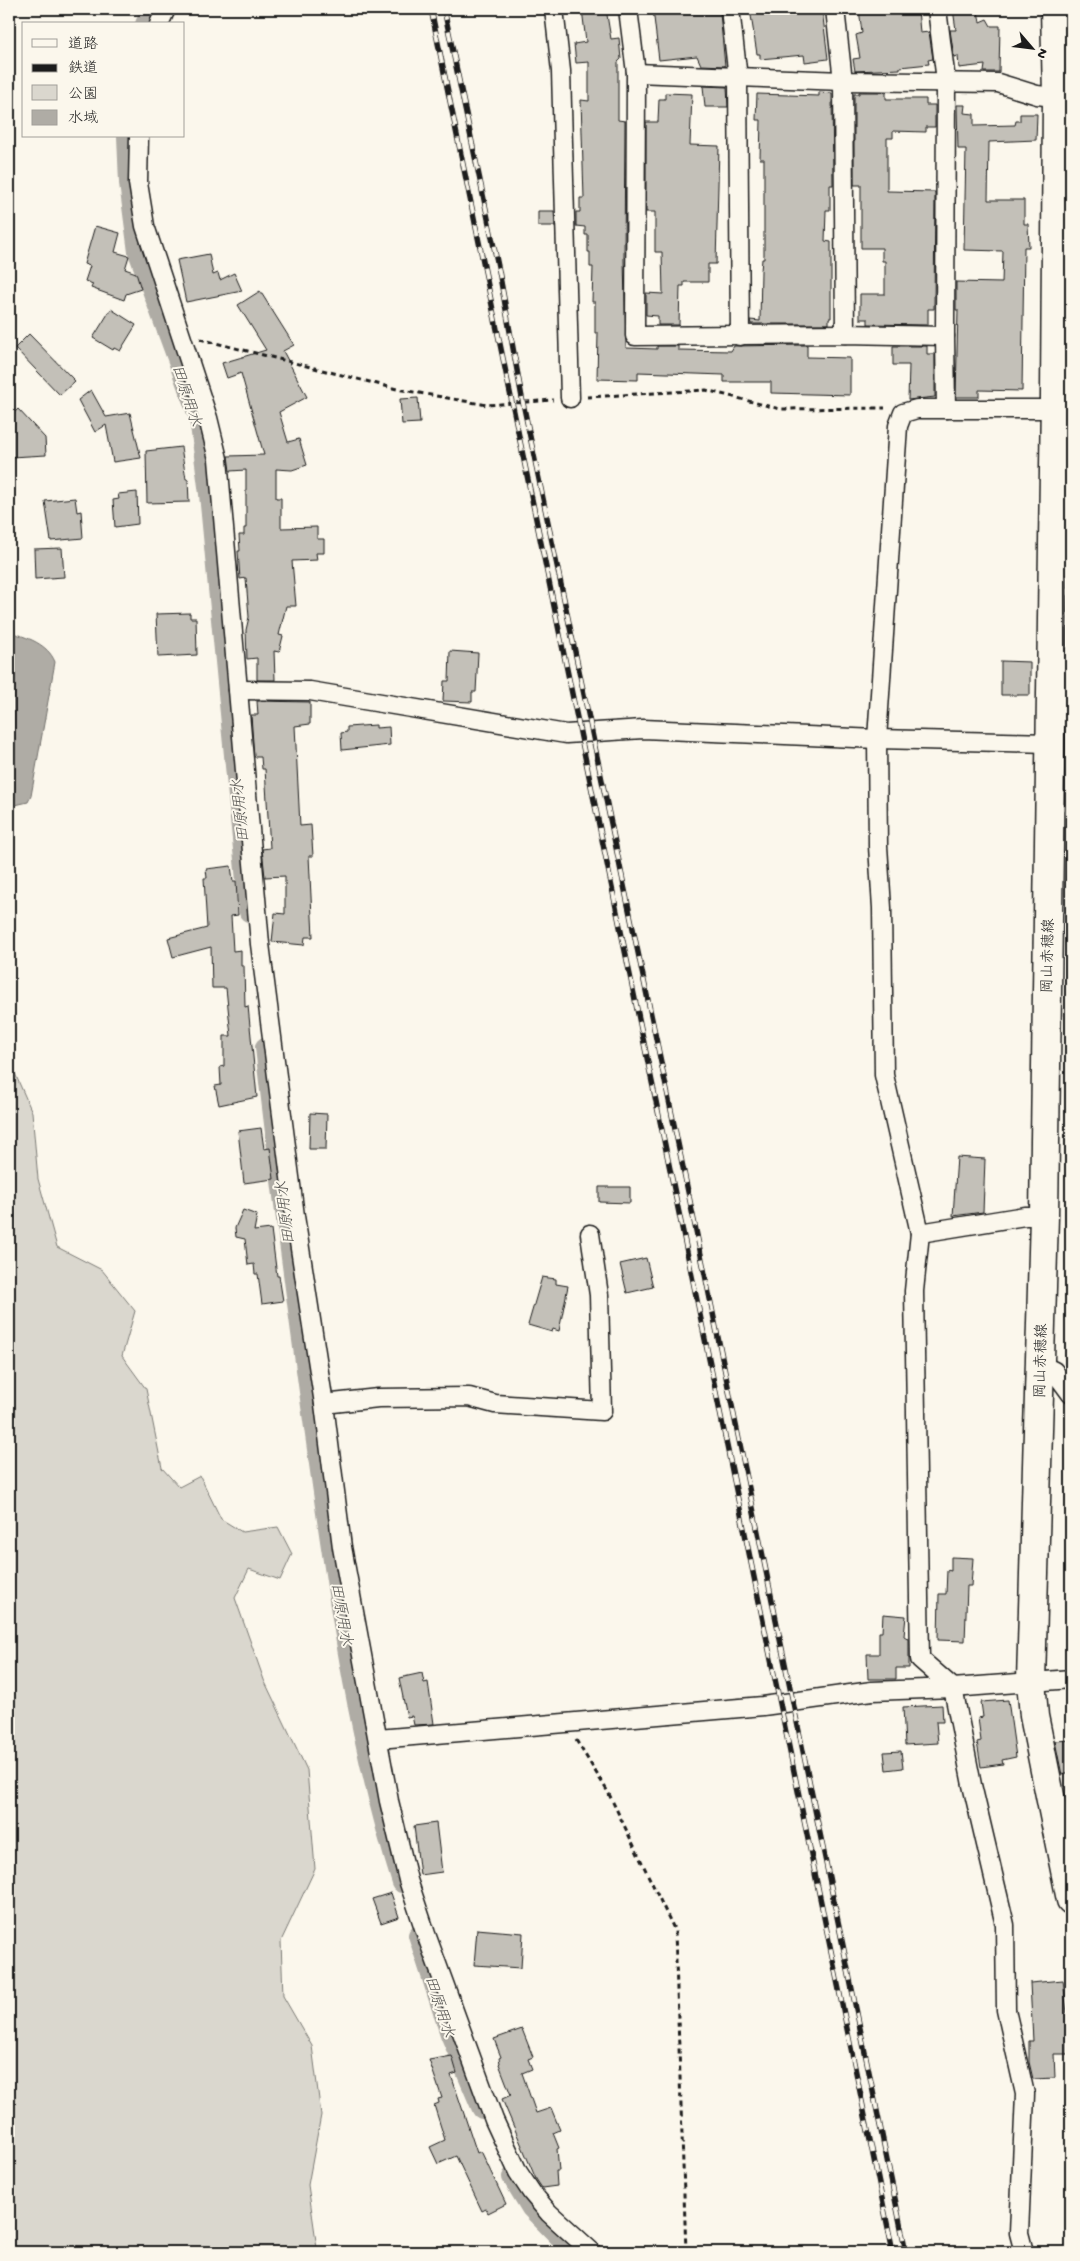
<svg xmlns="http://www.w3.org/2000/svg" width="1080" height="2261" font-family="'Gochi Hand','Klee One',sans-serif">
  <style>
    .green { fill: #dad7ce; stroke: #7b7a75 }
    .water { fill: #afaca5; stroke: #74726e }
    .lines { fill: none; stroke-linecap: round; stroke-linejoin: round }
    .canal { stroke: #afaca5; stroke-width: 20 }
    .building { fill: #c3c0b8; stroke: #1c1c1c }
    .street-casing { stroke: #1c1c1c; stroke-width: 21 }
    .primary-casing { stroke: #1c1c1c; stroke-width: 31 }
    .path { stroke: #1c1c1c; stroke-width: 3; stroke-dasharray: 5 4; stroke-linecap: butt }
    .street { stroke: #fbf7ec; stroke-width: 18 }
    .primary { stroke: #fbf7ec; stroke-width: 28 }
    .rail-casing { stroke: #1c1c1c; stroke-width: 5.5 }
    .rail { stroke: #fbf7ec; stroke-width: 4; stroke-dasharray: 11; stroke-linecap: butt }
    .labels { text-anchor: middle; stroke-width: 4; stroke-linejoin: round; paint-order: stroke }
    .street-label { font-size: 15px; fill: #1c1c1c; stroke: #fbf7ec }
    .water-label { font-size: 16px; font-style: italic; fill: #575653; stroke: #fbf7ec }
  </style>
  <rect width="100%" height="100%" fill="#fbf7ec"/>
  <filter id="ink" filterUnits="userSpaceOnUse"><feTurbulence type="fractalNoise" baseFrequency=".02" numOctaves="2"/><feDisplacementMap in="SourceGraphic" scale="10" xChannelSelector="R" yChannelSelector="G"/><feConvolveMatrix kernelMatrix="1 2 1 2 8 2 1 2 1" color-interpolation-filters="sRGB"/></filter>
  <g filter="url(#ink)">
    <polygon class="green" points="9,1060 32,1112 38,1179 57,1247 102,1270 135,1311 122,1356 146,1389 162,1468 179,1487 200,1476 221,1519 242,1532 278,1527 292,1554 280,1580 249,1569 235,1598 264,1680 307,1770 315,1869 281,1941 283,1996 312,2046 321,2115 308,2185 317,2248 324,2252 9,2252"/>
    <path class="water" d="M 9,632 C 27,637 48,644 55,662 L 31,796 L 28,802 L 11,806 L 9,806 Z"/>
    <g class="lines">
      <g class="canal">
        <polyline points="145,24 153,9"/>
        <polyline points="127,136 129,183 138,252 199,418 209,494 249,912"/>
        <path d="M 265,1047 C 281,1191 301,1335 321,1478 C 340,1613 361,1754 402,1883"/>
        <polyline points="418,1935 450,2034 482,2109"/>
        <polyline points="512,2177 531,2208 574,2252"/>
      </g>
    </g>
    <g class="building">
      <polygon points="582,9 606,9 611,39 619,38 621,59 618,62 618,120 625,121 624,260 626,348 657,349 657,346 678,346 678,350 731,351 734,346 807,345 807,357 850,358 850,395 771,393 771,382 724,382 724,375 638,372 638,380 597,379 598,333 595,333 595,302 592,302 593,267 590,267 590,252 588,252 588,235 585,235 585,227 576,226 576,212 580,212 580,198 584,198 581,100 589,101 589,62 576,63 574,44 586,42"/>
      <polygon points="653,9 708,9 709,13 720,13 725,66 701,65 697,56 659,60"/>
      <polygon points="750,9 822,9 828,59 805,62 804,55 760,59 760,54 757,54"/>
      <polygon points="859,9 918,9 920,33 929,32 933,59 928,60 929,64 900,67 900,69 855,71 853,59 860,58 856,35 862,33"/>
      <polygon points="953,9 978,11 980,22 987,19 991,26 1000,26 999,72 984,72 985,65 959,68 958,56 954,57 950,30 956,30"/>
      <polygon points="703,86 727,87 728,107 705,107"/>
      <polygon points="819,92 832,93 833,185 830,185 830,210 826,210 825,241 831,242 831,318 829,318 829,324 751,324 750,320 760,321 761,271 762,259 764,259 764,159 760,159 761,120 756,120 757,94 819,96"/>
      <polygon points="859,92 886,92 886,99 926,99 926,105 935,105 935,127 926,127 926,132 893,131 893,138 887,138 887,191 935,192 934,309 928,309 928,325 868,324 868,319 860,319 860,294 885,294 885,261 882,261 882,248 861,248 861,185 854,185 854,94 859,94"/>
      <polygon points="665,93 692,94 690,145 719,146 716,264 708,264 708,282 684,282 684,286 680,286 679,325 658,325 658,316 646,315 646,293 663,294 662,252 655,252 655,212 646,212 646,122 658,122 659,99 665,99"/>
      <polygon points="957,105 965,105 964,113 974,114 974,126 1015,125 1016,121 1020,121 1020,114 1037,114 1036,140 989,142 988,200 1024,200 1024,224 1028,224 1029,247 1024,247 1022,391 979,390 979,397 956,397 958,310 956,310 956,282 1002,283 1003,251 964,250 966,149 958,149"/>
      <polygon points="538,211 554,211 555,226 538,226"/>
      <polygon points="95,226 120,233 115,252 129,256 125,269 136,273 141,289 126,294 124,300 91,288 93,284 85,281 90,266 84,264"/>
      <polygon points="209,254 213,275 218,273 220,280 234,273 242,291 186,302 177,260"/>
      <polygon points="260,291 294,345 283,351 307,397 279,412 288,442 299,439 307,465 292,470 276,469 276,498 281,498 281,528 317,527 317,539 324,539 324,553 316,553 317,560 292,561 296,606 286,606 279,635 283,636 279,652 274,651 275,680 257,680 257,658 247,659 246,630 249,617 246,578 240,579 238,551 240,551 239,535 244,535 244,528 246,528 246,470 230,471 228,456 264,455 241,373 227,378 222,363 266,350 238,305"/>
      <polygon points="111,309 136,325 120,351 114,348 113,350 93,338"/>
      <polygon points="29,334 75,381 60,395 15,348"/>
      <polygon points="893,346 927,346 927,354 935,354 935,397 908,400 909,365 893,365"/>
      <polygon points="91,390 106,417 130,413 141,458 113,462 106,425 95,432 78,400"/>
      <polygon points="418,398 420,423 402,424 400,399"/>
      <polygon points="18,409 45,438 46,455 11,457 9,418"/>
      <polygon points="181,447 186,479 188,479 189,502 147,503 146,451"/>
      <polygon points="137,492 138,524 115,527 113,500 119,499 118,494"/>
      <polygon points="75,498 77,512 81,511 83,538 51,541 45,501"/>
      <polygon points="62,548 64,577 35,579 34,549"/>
      <polygon points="190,613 190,618 196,618 197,655 158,657 156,614"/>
      <polygon points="450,651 478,653 476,692 472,692 472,702 443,701 444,681 449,681"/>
      <polygon points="1001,661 1030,662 1030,695 1001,695"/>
      <polygon points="257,701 310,702 310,724 295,726 300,826 311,825 313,856 309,856 313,937 305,937 304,945 272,942 275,913 285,914 285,876 265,877 262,849 270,848 265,769 262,769 261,757 254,757 251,715 258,715"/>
      <polygon points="376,725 376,728 389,727 390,745 342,750 341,733 347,732 347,727"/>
      <polygon points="231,866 233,881 236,881 238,915 231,916 233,951 241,950 241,966 244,966 245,1007 248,1006 257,1097 219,1105 215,1086 221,1085 220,1067 224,1066 224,1036 231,1036 226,988 212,988 211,947 173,957 168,938 207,928 204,878 207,878 206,869"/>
      <polygon points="310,1113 327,1114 326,1149 309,1149"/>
      <polygon points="261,1128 264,1149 270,1148 274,1179 244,1183 238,1131"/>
      <polygon points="957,1157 985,1159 983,1212 953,1216"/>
      <polygon points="599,1187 630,1187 630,1203 599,1202"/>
      <polygon points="243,1210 257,1215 254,1231 271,1229 277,1276 279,1276 283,1301 262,1304 258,1274 255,1274 254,1264 248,1265 245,1239 236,1237 235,1228"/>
      <polygon points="646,1258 653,1287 627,1293 620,1264"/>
      <polygon points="542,1277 556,1279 556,1284 568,1286 559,1331 553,1329 552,1332 528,1325"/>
      <polygon points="951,1557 973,1558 971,1586 967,1586 965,1641 938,1640 939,1594 946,1594 947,1570 951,1571"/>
      <polygon points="883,1614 906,1616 904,1636 909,1639 909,1668 896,1668 896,1679 868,1679 867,1654 879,1654 879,1632 882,1632"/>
      <polygon points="422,1673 424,1683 428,1682 434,1724 414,1725 412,1716 407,1717 399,1678"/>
      <polygon points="1008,1700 1016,1757 1002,1760 1003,1764 981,1767 977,1742 981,1741 978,1718 983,1717 981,1702"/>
      <polygon points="942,1705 943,1722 936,1722 938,1743 905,1745 903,1707"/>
      <polygon points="1071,1740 1071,1773 1062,1775 1055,1741"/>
      <polygon points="901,1751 903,1768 886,1770 884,1752"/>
      <polygon points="436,1823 442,1872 420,1875 414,1826"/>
      <polygon points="391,1893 399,1917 381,1923 372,1899"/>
      <polygon points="477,1929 523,1933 521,1968 474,1965"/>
      <polygon points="1063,1980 1067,2013 1070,2013 1071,2054 1054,2054 1055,2078 1033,2079 1029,2062 1029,2041 1033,2041 1030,1983"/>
      <polygon points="522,2029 533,2057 528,2059 532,2069 522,2073 536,2113 551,2108 560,2130 553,2133 559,2148 557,2149 559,2171 556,2171 557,2186 542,2188 536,2179 502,2099 511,2095 499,2064 500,2063 499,2058 501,2057 494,2039"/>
      <polygon points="452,2056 457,2073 451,2075 477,2153 481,2151 506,2204 488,2213 486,2209 482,2211 456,2156 438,2164 430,2147 445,2140 434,2105 439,2103 438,2099 442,2098 429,2060"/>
    </g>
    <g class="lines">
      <g class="street-casing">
        <g id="street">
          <polyline points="554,9 561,71 570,398"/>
          <polyline points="628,9 636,73 635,336 845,334 945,336 946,81 937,9"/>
          <polyline points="730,9 738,78 740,336"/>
          <polyline points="835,9 843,81 845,334"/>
          <polyline points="159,24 166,9"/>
          <polyline points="636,73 843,81 998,83 1037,95 1071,99"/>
          <polyline points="139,136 138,183 145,226 208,418 218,459 260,944 295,1216 324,1404 342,1547 389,1801 408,1880 426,1934 494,2120 518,2172 532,2193 549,2213 592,2252"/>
          <polyline points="945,336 946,409"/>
          <polyline points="238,690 310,691 566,734 643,729 877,739 1049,743"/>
          <polyline points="920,1233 1025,1216 1044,1216"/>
          <polyline points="1040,1364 1054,1371 1071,1394"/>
          <polyline points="324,1404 378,1398 469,1397 495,1404 602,1411 599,1295 590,1234"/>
          <polyline points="378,1739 763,1706 872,1691 953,1688 1071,1679"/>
          <polyline points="1024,2252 1019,2233 1025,2094 1006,2010 1005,1925 972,1785 953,1688 920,1659 914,1291 920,1233 884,1075 882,908 878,846 877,739 898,426 903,413 917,409 1054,409"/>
        </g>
      </g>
      <g class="primary-casing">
        <polyline id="primary" points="1055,9 1057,96 1055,395 1044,1216 1031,1681 1034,1716 1071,1900"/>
      </g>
      <g class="path">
        <polyline points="200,339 397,389 487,405 553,400"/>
        <polyline points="587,397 706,390 780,409 885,408"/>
        <polyline points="576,1740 608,1792 675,1931 686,2252"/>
      </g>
      <use href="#street" class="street"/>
      <use href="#primary" class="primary"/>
      <g class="rail-casing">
        <g id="rail">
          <polyline points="431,9 893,2252"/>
          <polyline points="444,9 499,271 523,403 685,1177 906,2252"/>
        </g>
      </g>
      <use href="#rail" class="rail"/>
    </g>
  </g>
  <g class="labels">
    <g class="street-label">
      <text transform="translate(1047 956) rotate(-89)" y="5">岡山赤穂線</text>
      <text transform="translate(1040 1361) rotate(-89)" y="5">岡山赤穂線</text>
    </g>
    <g class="water-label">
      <text transform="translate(188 395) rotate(72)" y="6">田原用水</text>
      <text transform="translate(239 811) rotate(-96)" y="6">田原用水</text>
      <text transform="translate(284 1213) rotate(-97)" y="6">田原用水</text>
      <text transform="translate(343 1614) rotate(80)" y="6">田原用水</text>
      <text transform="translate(441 2006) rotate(72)" y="6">田原用水</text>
    </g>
  </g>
  <rect width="1080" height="2261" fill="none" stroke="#fbf7ec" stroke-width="30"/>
  <rect x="15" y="15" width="1050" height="2231" fill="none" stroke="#1c1c1c" stroke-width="2" filter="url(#ink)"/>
  <rect x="22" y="22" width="162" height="115" fill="#fbf7ec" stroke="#a29f99"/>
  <rect x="32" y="39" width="25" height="8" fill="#fbf7ec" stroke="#a29f99"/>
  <text x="68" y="48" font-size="15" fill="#1c1c1c">道路</text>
  <rect x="32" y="64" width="25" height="8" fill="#1c1c1c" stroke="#a29f99"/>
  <text x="68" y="72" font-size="15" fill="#1c1c1c">鉄道</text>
  <rect x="32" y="85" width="25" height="15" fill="#dad7ce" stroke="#a29f99"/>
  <text x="68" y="98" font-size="15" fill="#1c1c1c">公園</text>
  <rect x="32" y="110" width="25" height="15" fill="#afaca5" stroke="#a29f99"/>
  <text x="68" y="122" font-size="15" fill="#1c1c1c">水域</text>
  <g transform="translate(1032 48) rotate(118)" stroke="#fbf7ec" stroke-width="4" paint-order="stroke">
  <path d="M0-4L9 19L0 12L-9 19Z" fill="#1c1c1c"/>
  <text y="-8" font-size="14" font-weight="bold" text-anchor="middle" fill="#1c1c1c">N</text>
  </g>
</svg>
